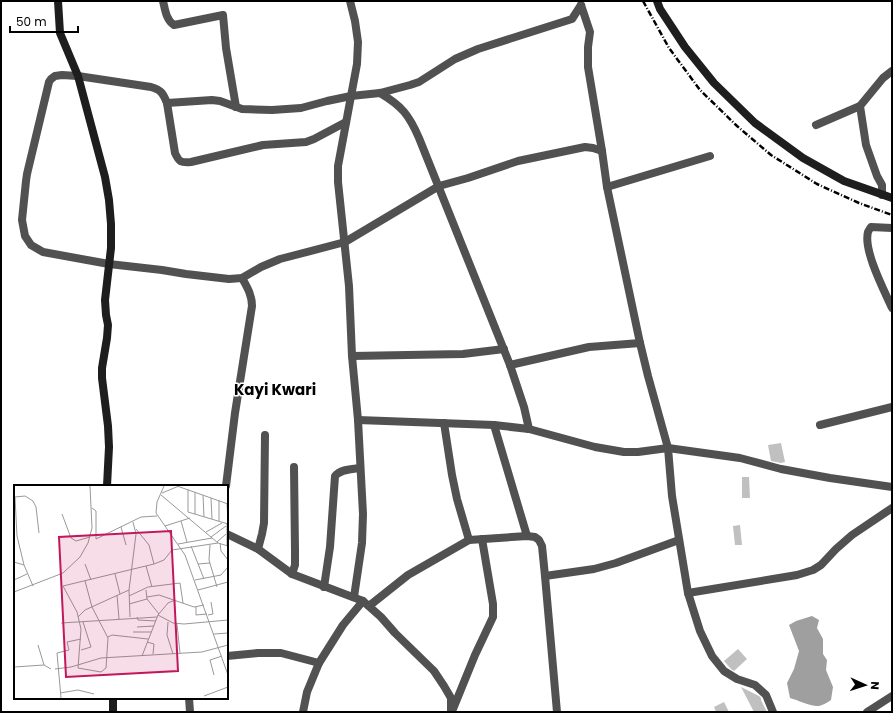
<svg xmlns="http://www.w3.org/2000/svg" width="893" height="713" font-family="Poppins,sans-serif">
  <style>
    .water { fill: #9f9f9f }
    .building { fill: #c0c0c0 }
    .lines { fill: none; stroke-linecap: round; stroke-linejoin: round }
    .street { stroke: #515151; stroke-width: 8 }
    .secondary { stroke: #1e1e1e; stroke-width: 8 }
    .rail { stroke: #000; stroke-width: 2.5; stroke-dasharray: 6 2 1 2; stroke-linecap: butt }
    .labels { text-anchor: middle; stroke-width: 3; stroke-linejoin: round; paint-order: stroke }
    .quarter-label { font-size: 15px; font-weight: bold; fill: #000; stroke: #fff }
    .inset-road { fill: none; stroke: #999; stroke-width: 1 }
    .view { fill: #c2185b; fill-opacity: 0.15; stroke: #c2185b; stroke-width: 2 }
    .inset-edge { fill: none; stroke: #000; stroke-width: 2 }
  </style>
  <rect width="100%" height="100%" fill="#fff"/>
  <path class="water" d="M 812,616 L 819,620 L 817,628 L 823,639 L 823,654 L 827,660 L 826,670 L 833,687 L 831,700 C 828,702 823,705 819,706 C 811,707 798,700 790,698 L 787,683 L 794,669 L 799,651 L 789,625 L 796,621 Z"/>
  <g class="building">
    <polygon points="781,443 785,462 781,463 771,461 768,445"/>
    <polygon points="742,477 749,477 750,498 742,498"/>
    <polygon points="740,525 742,545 735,545 733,526"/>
    <polygon points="738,649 747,659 734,671 731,669 724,661"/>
    <polygon points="741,687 759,696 761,698 761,700 767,712 754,712"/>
    <polygon points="724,702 729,712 716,712 714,707"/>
  </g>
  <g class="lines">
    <g class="street">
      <path d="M 163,1 C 165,9 166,20 174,25 L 223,15 L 226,48 L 236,107"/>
      <polyline points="350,1 355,21 358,42 357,64 338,166 338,182 349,286 352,356 358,420 363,514 362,543 354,597"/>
      <polyline points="581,5 590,32 588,47 588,67 602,151 607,187 640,343 648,376 668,448 672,496 688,593 700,631 712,656 724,671 737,679 755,685 766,695 773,712"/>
      <path d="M 380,93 C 402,106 409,115 419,138 L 510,365 L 524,407 L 529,429"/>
      <polyline points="167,103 212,100 220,101 242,109 272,110 301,108 327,101 351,96 380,93 410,85 419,82 455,59 478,49 572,19 581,5"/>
      <path d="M 346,122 L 314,139 L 306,142 L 263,145 L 191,162 C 181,163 179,162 175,153 L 167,103 C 163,93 161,90 151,87 L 78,76 L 62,75 L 55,76 L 51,79 L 49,82 L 27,174 L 26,181 L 22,220 L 25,236 L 31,245 L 43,252 L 109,264 L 162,270 L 186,274 L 229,279 L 242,278 L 261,267 L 280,259 L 345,242 L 439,186 L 468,178 L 518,161 L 585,147 L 593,148 L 602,151"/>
      <polyline points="816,125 860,106"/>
      <polyline points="607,187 710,156"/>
      <polyline points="882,195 882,185 877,176 866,145 860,106 883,78 892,71"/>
      <path d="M 892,228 L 871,227 C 870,228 869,230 868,232 C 863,250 884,290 892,308"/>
      <polyline points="352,356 463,354 504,349"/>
      <polyline points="510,365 589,347 640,343"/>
      <polyline points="358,420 494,425 529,429 595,447 624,452 638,452 668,448 740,458 781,469 830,478 892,487"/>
      <polyline points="444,423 452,475 457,499 469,540"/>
      <polyline points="494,425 527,536"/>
      <polyline points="820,425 892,407"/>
      <path d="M 226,486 L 235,413 L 252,306 C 252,295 247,287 242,278"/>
      <polyline points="227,534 258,549 292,574 363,601 381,617 395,633 434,671 444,686 451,698 451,712"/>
      <polyline points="258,549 262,534 264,523 265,435"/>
      <polyline points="292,574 295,565 295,551 294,467"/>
      <polyline points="545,576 594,569 616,563 679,540"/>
      <path d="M 324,587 L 330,547 L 335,476 C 340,469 352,469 360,468"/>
      <polyline points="688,593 797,575 813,570 821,565 836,549 852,535 892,508"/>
      <polyline points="369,606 408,575 469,540 527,536 535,537 539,540 542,546 545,576 557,712"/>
      <polyline points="227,656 258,653 281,653 319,663"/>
      <polyline points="189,698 190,712"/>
      <polyline points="453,709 475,655 493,617 493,604 482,539"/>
      <polyline points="303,712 307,692 319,663 343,625 363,601"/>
      <polyline points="867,712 892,696"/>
    </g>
    <g class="secondary">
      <polyline points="58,1 60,33 78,76 105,177 109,200 111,224 111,248 105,300 106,315 108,325 107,338 102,368 102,378 108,426 109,447 107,486"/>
      <polyline points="657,1 660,9 685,47 714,83 755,123 803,158 844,181 892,198"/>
      <polyline points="113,712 113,698"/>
    </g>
    <polyline class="rail" points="643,1 669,48 700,90 737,126 771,155 817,184 859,203 892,215"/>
  </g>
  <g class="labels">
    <g class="quarter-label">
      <text x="275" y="395">Kayi Kwari</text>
    </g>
  </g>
  <g transform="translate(14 485)">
    <rect width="214" height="214" fill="#fff"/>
    <path class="inset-road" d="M 150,1 L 143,17 L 142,28 L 171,70 L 214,190M 163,1 L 214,19M 174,4 L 174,27 L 214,39M 148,8 L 165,1M 147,10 L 204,58M 189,10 L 190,32M 197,13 L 198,34M 205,15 L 205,36M 213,18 L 214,39M 78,23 L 82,26 L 82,54 L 127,32 L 143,31M 48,29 L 57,53 L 62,56 L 76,52M 181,29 L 181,7M 167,36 L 173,57M 151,41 L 176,33M 107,42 L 112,60M 122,44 L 135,60 L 140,79M 192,47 L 208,38M 197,52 L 212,41M 203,57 L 212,49M 206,58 L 207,66 L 214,75M 164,59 L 198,53M 196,60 L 195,75 L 203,102M 177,61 L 190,94M 213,61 L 213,39M 0,77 L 10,80 L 19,101M 71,79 L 77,95M 184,79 L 196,78M 10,80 L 3,51 L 1,12 L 11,11 L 19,16 L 22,22 L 25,48M 132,81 L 138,102M 101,89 L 106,109M 0,95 L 13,89M 181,95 L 207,90 L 214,82M 71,96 L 78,122 L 94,153 L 92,183 L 87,187 L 64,183 L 67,144 L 63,127 L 49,101 L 140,79 L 150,75 L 158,65 L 204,58 L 214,61M 132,105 L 133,114 L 145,129M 184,105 L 214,97M 0,107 L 49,88 L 66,72 L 74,58 L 78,43 L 76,1M 103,110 L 105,134M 115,111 L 134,102 L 166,98 L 169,118M 133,112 L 145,110 L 180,122 L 190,120M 115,119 L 133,114M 182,122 L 182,130 L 193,129M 144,130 L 159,138 L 170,139 L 214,135M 194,130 L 199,129 L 197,117M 64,132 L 71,125 L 115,105M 116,132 L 115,105 L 122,49 L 119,37M 123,132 L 124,135 L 142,136M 154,137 L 153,150 L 159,169M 47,138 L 143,132M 163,139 L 166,168M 123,142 L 140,141M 119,147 L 137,147M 200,149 L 214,148M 94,152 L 98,150 L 134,154M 133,157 L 140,159 L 139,169M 24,160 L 30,180M 67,165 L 77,162 L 69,137M 128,171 L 144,130 L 154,118 L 161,115M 0,182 L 30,180 L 37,184M 41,184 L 57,182 L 87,173 L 188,167 L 214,160M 200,190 L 196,175 L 208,171M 46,208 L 64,205 L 80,209M 190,211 L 214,202M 47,213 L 43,168 L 55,165 L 53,157 L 67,154"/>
    <path class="view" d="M 157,46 L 164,186 L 52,192 L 45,52 Z"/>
    <rect width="214" height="214" class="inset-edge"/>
  </g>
  <rect width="893" height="713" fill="none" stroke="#000000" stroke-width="4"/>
  <g transform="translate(865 685) rotate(93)" stroke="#ffffff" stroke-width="3" paint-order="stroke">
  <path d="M0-3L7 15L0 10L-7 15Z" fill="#000000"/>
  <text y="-6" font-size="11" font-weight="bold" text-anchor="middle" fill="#000000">N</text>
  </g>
  <path d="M10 26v6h68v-6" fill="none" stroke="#000000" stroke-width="2"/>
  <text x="16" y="26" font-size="12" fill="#000000" stroke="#ffffff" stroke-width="3" paint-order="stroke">50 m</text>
</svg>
